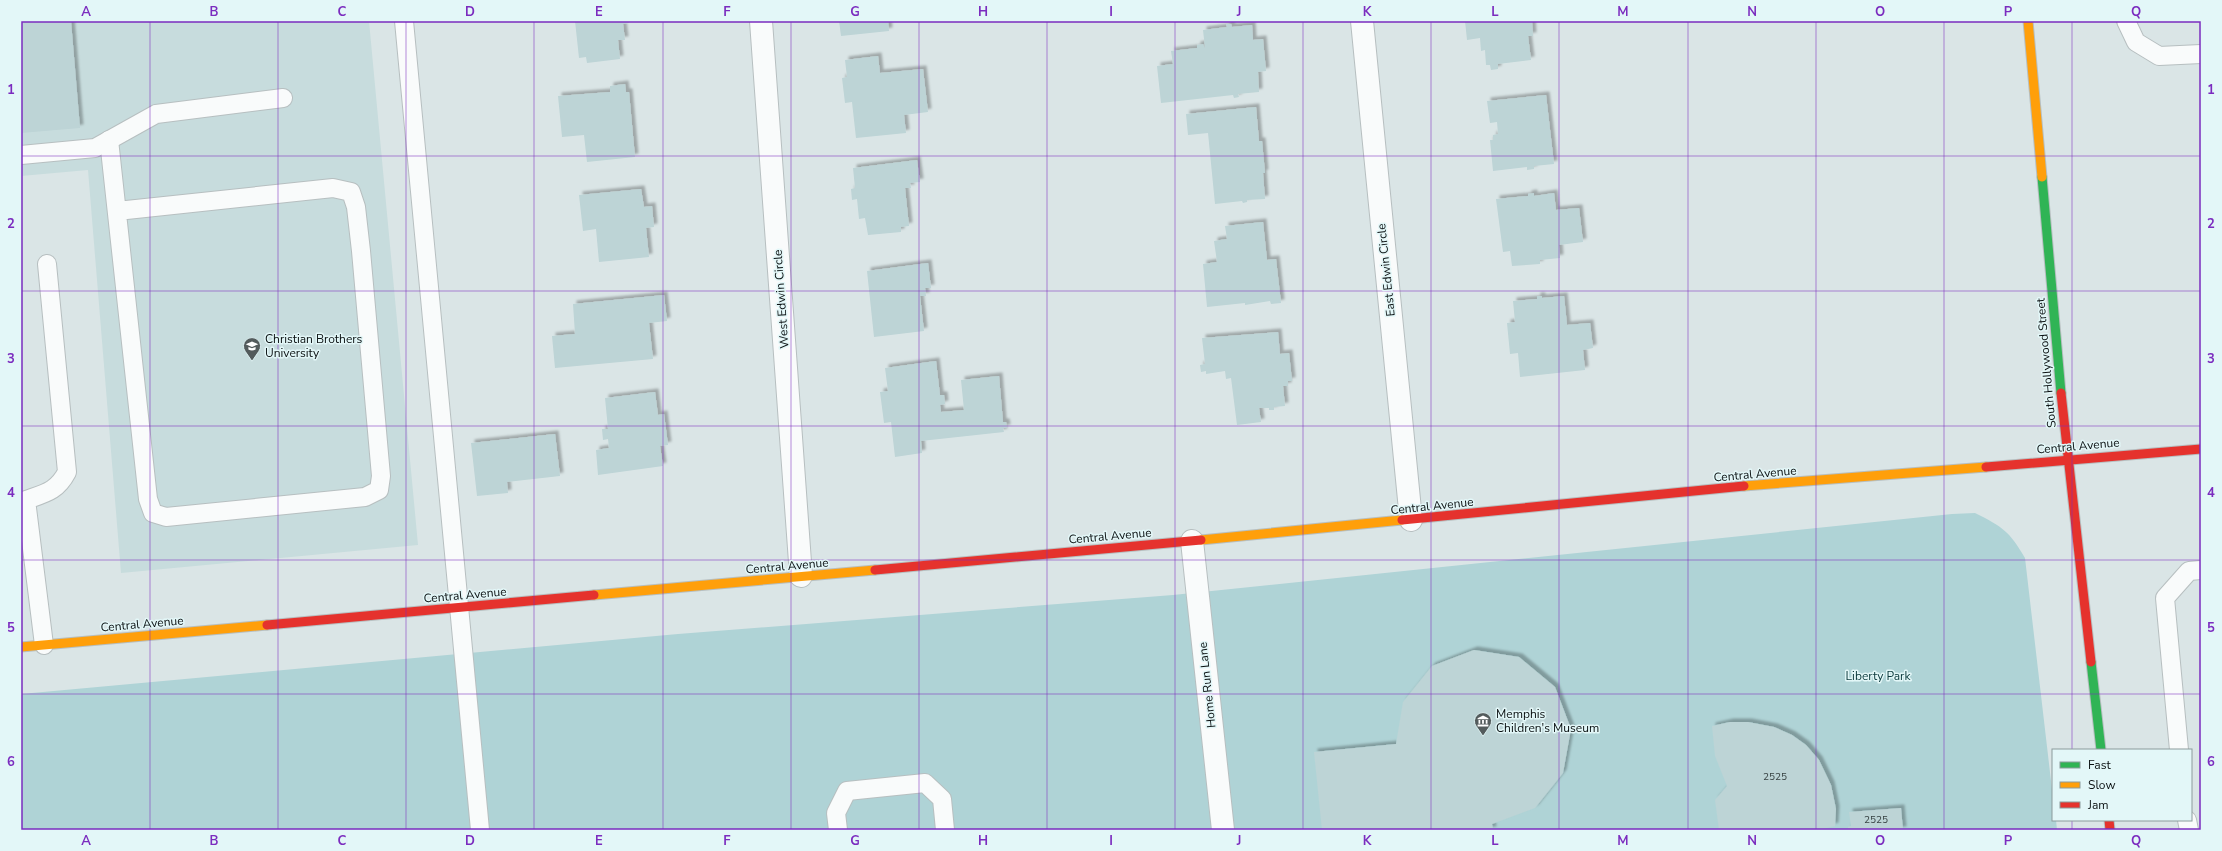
<svg xmlns="http://www.w3.org/2000/svg" width="2222" height="851" font-family="'Nunito Sans',sans-serif">
  <style>
    .built { fill: #c7dcdd }
    .green { fill: #afd3d6 }
    .building { fill: #bdd4d6; filter: url(#shadow) }
    .lines { fill: none; stroke-linecap: round; stroke-linejoin: round }
    .lane-casing { stroke: #b7bfc0; stroke-width: 20 }
    .street-casing { stroke: #b7bfc0; stroke-width: 24 }
    .fast-casing { stroke: #b7bfc0; stroke-width: 11 }
    .slow-casing { stroke: #b7bfc0; stroke-width: 11 }
    .jam-casing { stroke: #b7bfc0; stroke-width: 11 }
    .lane { stroke: #f9fbfb; stroke-width: 18 }
    .street { stroke: #f9fbfb; stroke-width: 22 }
    .fast { stroke: #30b455; stroke-width: 9 }
    .slow { stroke: #ff9f0a; stroke-width: 9 }
    .jam { stroke: #e5322d; stroke-width: 9 }
    .grid { fill: none; stroke: #7b2cbf; stroke-width: 1; stroke-opacity: 0.55 }
    .labels { text-anchor: middle; stroke-width: 3; stroke-linejoin: round; paint-order: stroke }
    .number-label { font-size: 10px; fill: #374142 }
    .street-label { font-size: 12px; fill: #0a1011; stroke: #e3f7f8 }
    .poi-label { font-size: 12px; fill: #0a1011; stroke: #e3f7f8; text-anchor: start }
    .park-label { font-size: 12px; fill: #0a383b; stroke: #e3f7f8 }
    .neatline { fill: none; stroke: #7b2cbf; stroke-width: 1.5 }
    .grid-label { font-size: 13px; text-anchor: middle; font-weight: bold; fill: #7b2cbf }
  </style>
  <defs>
    <filter id="shadow"><feDropShadow dx="3.5" dy="-3.5" stdDeviation="1" flood-color="#0004"/></filter>
  </defs>
  <rect width="100%" height="100%" fill="#dae5e6"/>
  <polygon class="built" points="21,21 369,21 418,545 121,573 88,170 21,176"/>
  <path class="green" d="M 1975,513 C 2003,527 2009,531 2025,558 L 2053,798 L 2053,820 L 2056,820 L 2057,830 L 21,830 L 21,694 L 678,634 L 1173,595 L 1952,514 Z"/>
  <g class="building">
    <polygon points="21,21 71,21 80,128 21,133"/>
    <polygon points="575,21 628,21 629,23 623,24 625,40 618,40 620,59 587,63 586,57 579,58"/>
    <polygon points="839,21 888,21 889,31 841,36"/>
    <polygon points="1465,21 1532,21 1533,36 1528,36 1531,60 1498,64 1498,69 1491,70 1490,65 1486,65 1485,50 1481,51 1480,38 1467,40"/>
    <polygon points="1226,24 1231,24 1232,27 1252,25 1253,40 1263,39 1266,71 1258,72 1259,92 1238,94 1239,97 1234,98 1233,95 1161,103 1157,66 1173,64 1171,51 1197,48 1197,45 1203,44 1205,48 1203,30 1227,27"/>
    <polygon points="878,56 880,73 923,69 928,112 904,115 906,133 856,138 852,102 845,103 842,78 847,77 845,60"/>
    <polygon points="625,84 626,92 629,92 635,157 587,162 584,135 562,137 558,96 610,92 610,86"/>
    <polygon points="1546,95 1554,164 1534,166 1534,169 1527,170 1527,167 1493,171 1490,140 1493,140 1493,135 1498,134 1497,122 1490,123 1487,101"/>
    <polygon points="1256,107 1259,141 1262,141 1265,173 1263,173 1265,199 1247,200 1247,202 1243,203 1242,201 1215,204 1208,133 1188,135 1186,114"/>
    <polygon points="917,160 920,182 910,183 911,188 905,188 909,226 901,227 901,232 868,235 865,218 859,219 857,199 852,200 851,189 855,188 853,168"/>
    <polygon points="641,189 644,207 652,206 654,227 646,228 649,257 599,262 596,229 583,231 579,195"/>
    <polygon points="1534,193 1534,196 1554,193 1556,210 1579,208 1583,242 1559,245 1560,258 1540,260 1540,264 1512,266 1510,251 1503,252 1496,199 1528,196 1528,194"/>
    <polygon points="1263,222 1267,260 1276,259 1281,303 1271,304 1270,301 1245,305 1245,303 1207,307 1203,264 1217,262 1214,241 1227,239 1225,226"/>
    <polygon points="928,263 931,288 925,288 926,296 920,296 924,331 874,337 867,271"/>
    <polygon points="664,295 667,321 649,323 653,359 555,368 552,336 575,334 573,304"/>
    <polygon points="1537,296 1542,296 1542,298 1564,296 1567,325 1590,323 1593,348 1583,350 1585,370 1520,377 1518,353 1510,354 1507,323 1515,322 1513,301 1537,299"/>
    <polygon points="1278,332 1280,354 1289,353 1292,381 1288,381 1288,386 1283,386 1285,406 1274,407 1274,410 1269,410 1269,408 1259,408 1261,422 1237,425 1231,378 1226,379 1225,371 1206,374 1206,371 1201,372 1200,365 1205,364 1202,338"/>
    <polygon points="936,361 940,395 944,395 945,404 940,405 941,412 964,410 961,380 999,376 1003,422 1006,422 1007,428 1003,428 1004,432 921,441 922,453 895,457 891,422 884,423 880,392 888,391 885,368"/>
    <polygon points="655,392 658,415 664,414 668,445 660,446 663,466 598,475 596,450 609,448 608,439 603,440 602,429 608,429 605,398"/>
    <polygon points="555,434 560,476 507,482 508,493 477,496 471,443"/>
    <polygon points="1474,650 1519,657 1555,687 1571,729 1563,773 1535,808 1492,824 1493,830 1322,830 1314,752 1396,744 1403,702 1432,666"/>
    <polygon points="1730,722 1748,722 1774,727 1792,735 1806,745 1819,760 1831,785 1836,809 1835,826 1818,830 1719,830 1715,800 1727,786 1715,756 1712,726"/>
    <polygon points="1901,808 1903,830 1848,830 1848,827 1851,826 1849,812"/>
  </g>
  <g class="lines">
    <g class="lane-casing">
      <g id="lane">
        <polyline points="404,21 480,830"/>
        <polyline points="2126,21 2136,42 2159,56 2201,54"/>
        <polyline points="109,140 148,499 153,513 166,517 365,497 379,490 381,476 361,251 356,207 351,192 333,188 117,211"/>
        <polyline points="21,155 95,148 156,114 283,98"/>
        <path d="M 44,645 L 26,500 C 46,493 57,491 67,472 L 47,264"/>
        <polyline points="2179,750 2165,598 2189,571 2201,570"/>
        <polyline points="2187,820 2189,830"/>
        <polyline points="838,830 836,813 847,791 925,783 942,799 945,830"/>
      </g>
    </g>
    <g class="street-casing">
      <g id="street">
        <polyline points="761,21 801,576"/>
        <polyline points="1362,21 1411,520"/>
        <polyline points="1192,541 1223,830"/>
      </g>
    </g>
    <g class="fast-casing">
      <g id="fast">
        <polyline points="2042,177 2061,393"/>
        <polyline points="2091,662 2101,750"/>
      </g>
    </g>
    <g class="slow-casing">
      <g id="slow">
        <polyline points="2028,21 2042,177"/>
        <polyline points="1744,486 1986,467"/>
        <polyline points="1201,540 1402,520"/>
        <polyline points="594,595 875,570"/>
        <polyline points="21,647 267,625"/>
      </g>
    </g>
    <g class="jam-casing">
      <g id="jam">
        <polyline points="2061,393 2091,662"/>
        <polyline points="1986,467 2201,449"/>
        <polyline points="1402,520 1744,486"/>
        <polyline points="875,570 1201,540"/>
        <polyline points="267,625 594,595"/>
        <polyline points="2109,820 2110,830"/>
      </g>
    </g>
    <use href="#lane" class="lane"/>
    <use href="#street" class="street"/>
    <use href="#fast" class="fast"/>
    <use href="#slow" class="slow"/>
    <use href="#jam" class="jam"/>
  </g>
  <path class="grid" d="M 150,21 L 150,830M 278,21 L 278,830M 406,21 L 406,830M 534,21 L 534,830M 663,21 L 663,830M 791,21 L 791,830M 919,21 L 919,830M 1047,21 L 1047,830M 1175,21 L 1175,830M 1303,21 L 1303,830M 1431,21 L 1431,830M 1559,21 L 1559,830M 1688,21 L 1688,830M 1816,21 L 1816,830M 1944,21 L 1944,830M 2072,21 L 2072,750M 21,156 L 2201,156M 21,291 L 2201,291M 21,426 L 2201,426M 21,560 L 2201,560M 21,694 L 2201,694M 2072,820 L 2072,830"/>
  <defs>
    <g id="university-pin" transform="scale(0.9)"><path d="M0 17L-7.5 6A9.5 9.5 0 1 1 7.5 6Z" fill="#535b5c" stroke="#e3f7f8"/><path d="M0-5L7-2L0 1L-7-2ZM-4 1L0 2.5L4 1V4Q0 6-4 4Z" fill="#fff"/></g>
    <g id="museum-pin" transform="scale(0.9)"><path d="M0 17L-7.5 6A9.5 9.5 0 1 1 7.5 6Z" fill="#535b5c" stroke="#e3f7f8"/><path d="M0-6L6-3V-2H-6V-3ZM-5-1h2V3h-2ZM-1-1h2V3h-2ZM3-1h2V3H3ZM-6 4H6V6H-6Z" fill="#fff"/></g>
  </defs>
  <g fill-rule="evenodd">
    <use href="#university-pin" x="252" y="346"/>
    <use href="#museum-pin" x="1483" y="721"/>
  </g>
  <g class="labels">
    <g class="number-label">
      <text x="1775" y="780">2525</text>
      <text x="1876" y="823">2525</text>
    </g>
    <g class="street-label">
      <text transform="translate(1386 270) rotate(-96)" y="4">East Edwin Circle</text>
      <text transform="translate(781 299) rotate(-94)" y="4">West Edwin Circle</text>
      <text transform="translate(2046 363) rotate(-95)" y="4">South Hollywood Street</text>
      <text transform="translate(2078 446) rotate(-5)" y="4">Central Avenue</text>
      <text transform="translate(1755 474) rotate(-5)" y="4">Central Avenue</text>
      <text transform="translate(1432 506) rotate(-6)" y="4">Central Avenue</text>
      <text transform="translate(1110 536) rotate(-5)" y="4">Central Avenue</text>
      <text transform="translate(787 566) rotate(-5)" y="4">Central Avenue</text>
      <text transform="translate(465 595) rotate(-5)" y="4">Central Avenue</text>
      <text transform="translate(142 624) rotate(-5)" y="4">Central Avenue</text>
      <text transform="translate(1207 685) rotate(-96)" y="4">Home Run Lane</text>
    </g>
    <g class="poi-label">
      <text x="265" y="343">Christian Brothers<tspan x="265" dy="14">University</tspan></text>
      <text x="1496" y="718">Memphis<tspan x="1496" dy="14">Children's Museum</tspan></text>
    </g>
    <g class="park-label">
      <text x="1878" y="680">Liberty Park</text>
    </g>
  </g>
  <rect width="2222" height="851" fill="none" stroke="#e3f7f8" stroke-width="44"/>
  <rect x="2052" y="749" width="140" height="72" fill="#e3f7f8" stroke="#8c9b9c"/>
  <rect x="2060" y="762" width="20" height="6" fill="#30b455" stroke="#8c9b9c"/>
  <text x="2088" y="769" font-size="12" fill="#0a1011">Fast</text>
  <rect x="2060" y="782" width="20" height="6" fill="#ff9f0a" stroke="#8c9b9c"/>
  <text x="2088" y="789" font-size="12" fill="#0a1011">Slow</text>
  <rect x="2060" y="802" width="20" height="6" fill="#e5322d" stroke="#8c9b9c"/>
  <text x="2088" y="809" font-size="12" fill="#0a1011">Jam</text>
  <rect x="22" y="22" width="2178" height="807" class="neatline"/>
  <g class="grid-label">
    <text x="86" y="16">A</text>
    <text x="214" y="16">B</text>
    <text x="342" y="16">C</text>
    <text x="470" y="16">D</text>
    <text x="599" y="16">E</text>
    <text x="727" y="16">F</text>
    <text x="855" y="16">G</text>
    <text x="983" y="16">H</text>
    <text x="1111" y="16">I</text>
    <text x="1239" y="16">J</text>
    <text x="1367" y="16">K</text>
    <text x="1495" y="16">L</text>
    <text x="1623" y="16">M</text>
    <text x="1752" y="16">N</text>
    <text x="1880" y="16">O</text>
    <text x="2008" y="16">P</text>
    <text x="2136" y="16">Q</text>
    <text x="11" y="94">1</text>
    <text x="2211" y="94">1</text>
    <text x="11" y="228">2</text>
    <text x="2211" y="228">2</text>
    <text x="11" y="363">3</text>
    <text x="2211" y="363">3</text>
    <text x="11" y="497">4</text>
    <text x="2211" y="497">4</text>
    <text x="11" y="632">5</text>
    <text x="2211" y="632">5</text>
    <text x="11" y="766">6</text>
    <text x="2211" y="766">6</text>
    <text x="86" y="845">A</text>
    <text x="214" y="845">B</text>
    <text x="342" y="845">C</text>
    <text x="470" y="845">D</text>
    <text x="599" y="845">E</text>
    <text x="727" y="845">F</text>
    <text x="855" y="845">G</text>
    <text x="983" y="845">H</text>
    <text x="1111" y="845">I</text>
    <text x="1239" y="845">J</text>
    <text x="1367" y="845">K</text>
    <text x="1495" y="845">L</text>
    <text x="1623" y="845">M</text>
    <text x="1752" y="845">N</text>
    <text x="1880" y="845">O</text>
    <text x="2008" y="845">P</text>
    <text x="2136" y="845">Q</text>
  </g>
</svg>
